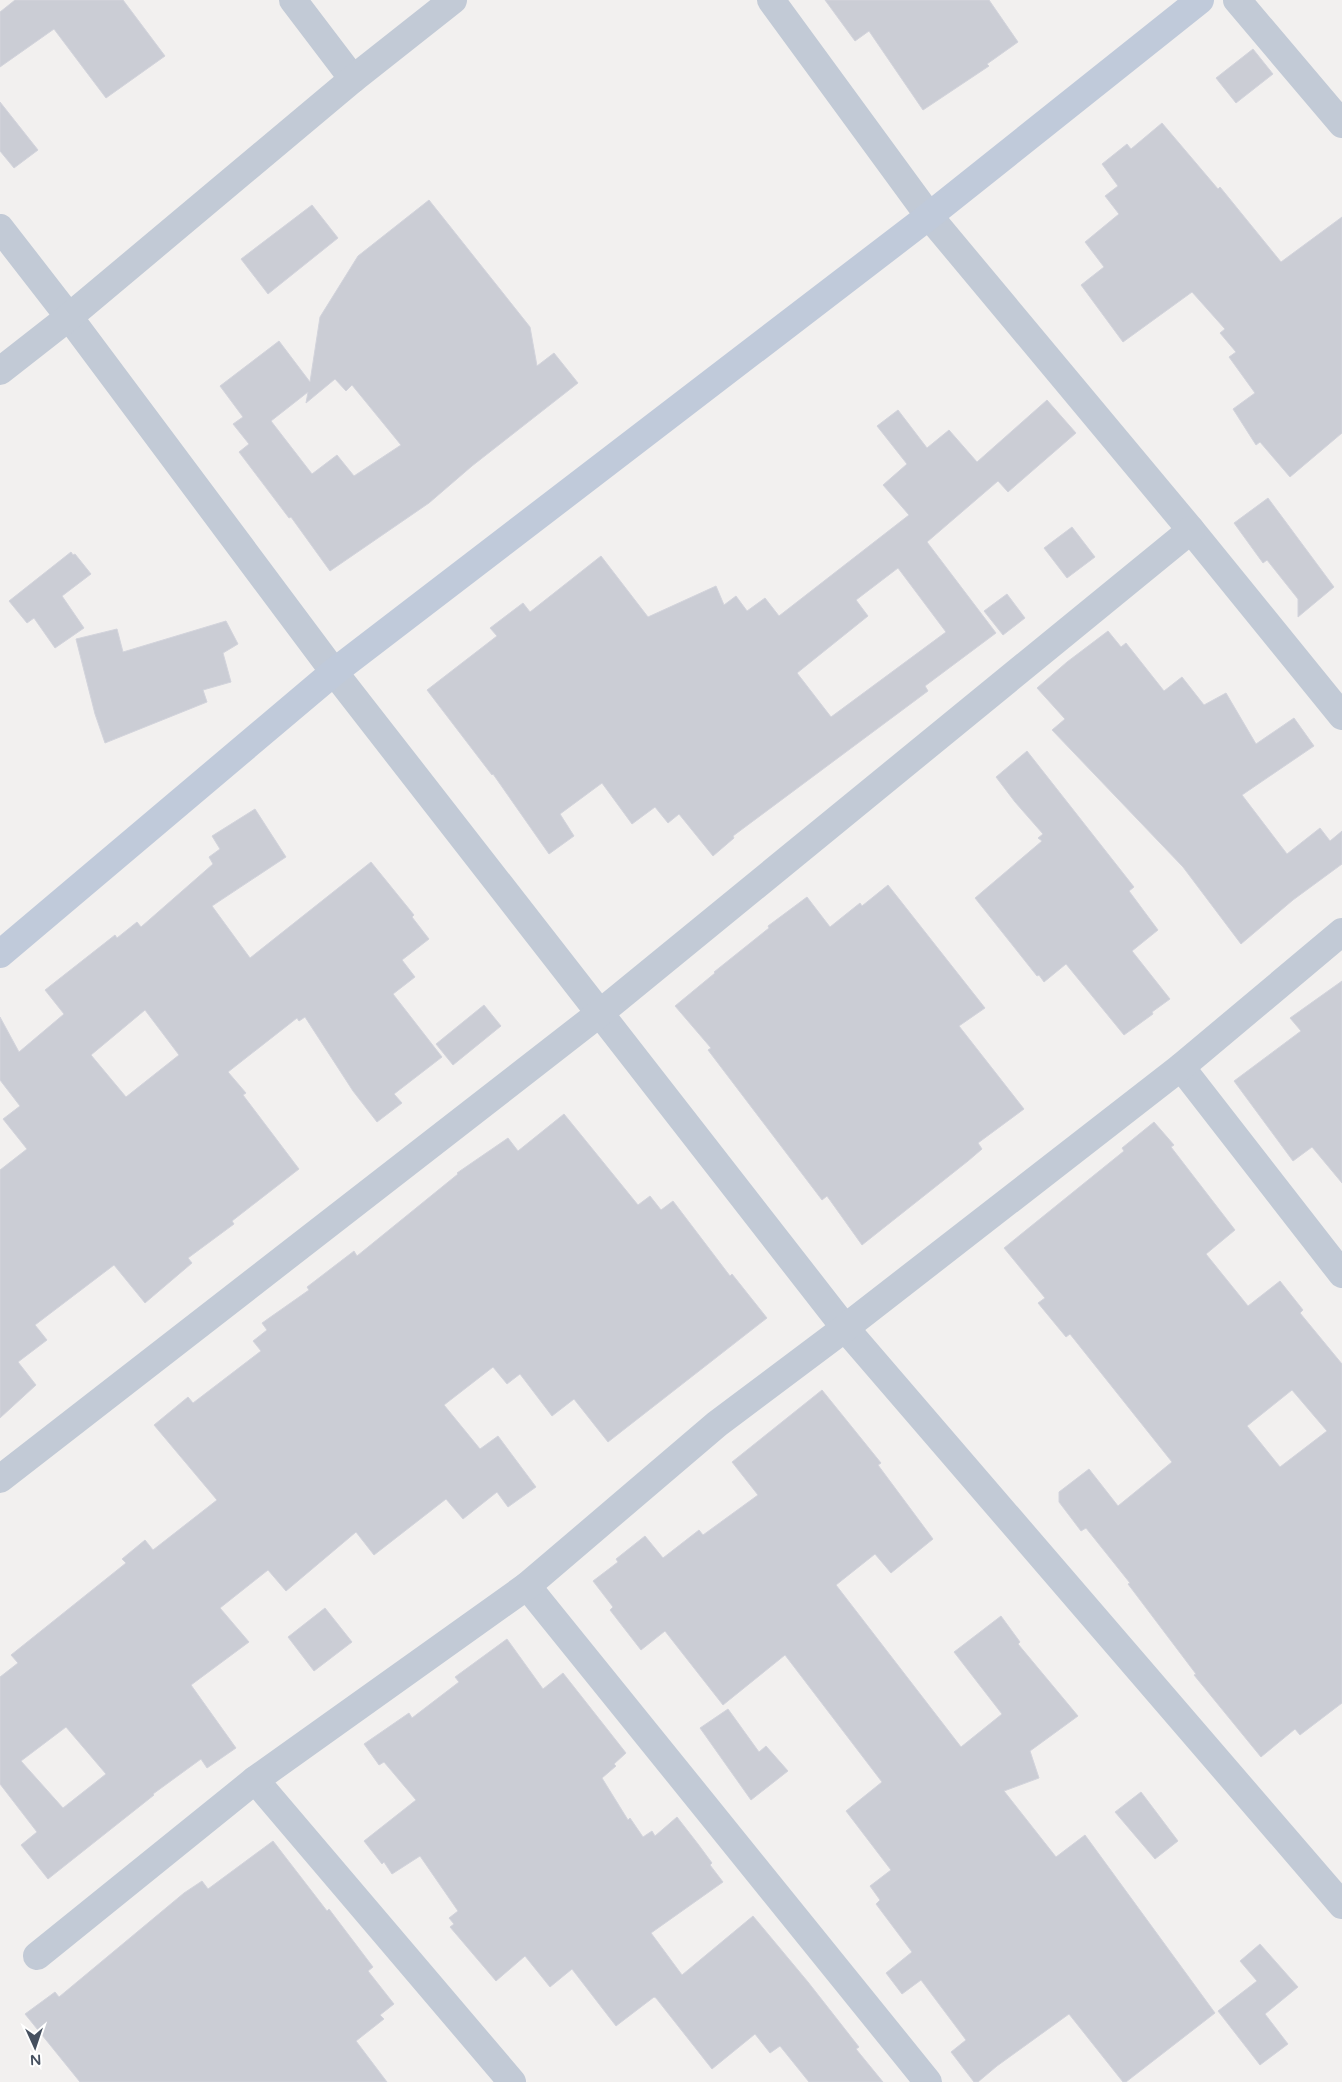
<svg xmlns="http://www.w3.org/2000/svg" width="1342" height="2082" font-family="'Varela Round',sans-serif">
  <style>
    .building { fill: #cbcdd5; stroke: #d3d4dc; fill-rule: evenodd }
    .lines { fill: none; stroke-linecap: round; stroke-linejoin: round }
    .street { stroke: #c2cad6; stroke-width: 28 }
    .secondary { stroke: #c0cada; stroke-width: 28 }
  </style>
  <rect width="100%" height="100%" fill="#f2f0ef"/>
  <g class="building">
    <polygon points="15,0 123,0 165,56 106,98 54,29 0,67 0,12"/>
    <polygon points="825,0 989,0 1018,42 987,64 989,66 923,110 869,31 855,41"/>
    <polygon points="1253,49 1273,74 1236,103 1216,78"/>
    <polygon points="0,102 38,150 14,168 0,151"/>
    <polygon points="1162,123 1218,189 1220,187 1281,262 1342,217 1342,433 1290,477 1260,442 1256,445 1233,409 1255,393 1229,357 1236,352 1220,333 1225,329 1192,292 1123,342 1081,285 1104,267 1085,242 1119,214 1105,196 1118,186 1102,164 1127,144 1131,149"/>
    <path d="M 429,200 L 530,327 L 537,366 L 554,353 L 578,383 L 472,466 L 429,503 L 330,571 L 291,517 L 289,518 L 239,452 L 249,444 L 233,424 L 243,417 L 220,386 L 279,341 L 310,382 L 320,317 L 358,256 ZM 335,379 L 346,391 L 352,385 L 401,445 L 354,476 L 337,455 L 312,474 L 271,421 L 308,392 L 306,403 Z"/>
    <polygon points="312,205 338,238 268,294 241,259"/>
    <path d="M 1047,400 L 1076,433 L 1008,492 L 998,481 L 927,542 L 996,633 L 925,686 L 928,691 L 733,836 L 734,838 L 713,856 L 679,814 L 668,823 L 655,807 L 632,824 L 602,783 L 560,814 L 574,836 L 549,854 L 493,774 L 492,775 L 427,690 L 497,636 L 490,628 L 523,603 L 530,612 L 601,556 L 648,617 L 716,586 L 724,605 L 736,596 L 747,611 L 765,598 L 779,616 L 909,515 L 883,485 L 907,464 L 877,426 L 898,410 L 927,448 L 949,430 L 977,462 ZM 898,568 L 946,632 L 831,717 L 797,673 L 868,616 L 856,600 Z"/>
    <polygon points="1268,498 1334,587 1298,617 1298,599 1267,560 1263,563 1234,523"/>
    <polygon points="1072,527 1095,557 1067,578 1044,548"/>
    <polygon points="71,552 73,555 75,554 91,574 62,596 84,628 55,648 34,618 27,623 9,601"/>
    <polygon points="1007,594 1025,618 1003,635 984,611"/>
    <polygon points="226,621 238,644 223,653 231,682 203,690 207,702 105,743 95,714 76,639 117,629 123,652"/>
    <polygon points="1108,631 1121,647 1126,643 1164,691 1182,677 1204,705 1226,693 1256,744 1294,718 1314,746 1242,795 1287,854 1320,828 1330,841 1342,831 1342,864 1293,900 1241,944 1183,867 1052,730 1065,719 1037,688 1067,662"/>
    <polygon points="1027,751 1134,887 1129,891 1158,930 1132,951 1170,999 1152,1012 1153,1014 1124,1035 1066,964 1044,982 1039,975 1037,976 975,898 1042,841 1038,838 1043,834 1015,802 996,777"/>
    <path d="M 255,809 L 286,857 L 212,906 L 250,958 L 371,862 L 414,915 L 412,917 L 429,939 L 402,960 L 415,977 L 393,994 L 442,1057 L 394,1094 L 402,1103 L 377,1122 L 353,1091 L 305,1017 L 299,1021 L 297,1018 L 228,1072 L 246,1093 L 243,1095 L 299,1169 L 232,1221 L 234,1224 L 188,1258 L 192,1263 L 145,1303 L 114,1265 L 35,1325 L 47,1340 L 18,1362 L 36,1385 L 0,1418 L 0,1170 L 27,1149 L 3,1119 L 20,1106 L 0,1080 L 0,1017 L 19,1052 L 64,1014 L 45,990 L 115,935 L 117,938 L 137,922 L 141,927 L 213,864 L 209,857 L 220,849 L 212,836 ZM 145,1010 L 179,1055 L 126,1097 L 91,1055 Z"/>
    <polygon points="888,885 985,1008 959,1026 1024,1109 978,1143 982,1149 968,1161 862,1245 827,1196 822,1200 708,1050 711,1048 675,1006 715,973 714,972 769,928 768,926 807,897 830,927 860,903 862,906"/>
    <polygon points="1342,981 1342,1183 1312,1147 1293,1161 1234,1081 1301,1031 1290,1018"/>
    <polygon points="484,1005 501,1026 453,1065 436,1044"/>
    <path d="M 564,1114 L 638,1205 L 650,1196 L 661,1210 L 673,1201 L 730,1276 L 732,1274 L 767,1318 L 608,1442 L 574,1399 L 552,1416 L 520,1374 L 507,1384 L 493,1367 L 444,1405 L 480,1449 L 498,1436 L 536,1487 L 508,1507 L 497,1492 L 463,1519 L 446,1499 L 374,1555 L 356,1532 L 286,1591 L 268,1570 L 220,1608 L 249,1642 L 191,1685 L 236,1748 L 207,1768 L 201,1759 L 153,1794 L 154,1795 L 48,1879 L 21,1845 L 37,1832 L 0,1784 L 0,1677 L 18,1663 L 11,1655 L 126,1563 L 122,1559 L 145,1540 L 153,1550 L 217,1500 L 154,1425 L 188,1397 L 193,1403 L 261,1351 L 253,1341 L 267,1330 L 262,1323 L 309,1290 L 307,1287 L 354,1251 L 357,1256 L 458,1174 L 457,1173 L 508,1138 L 518,1151 ZM 66,1727 L 106,1774 L 63,1808 L 21,1761 Z"/>
    <path d="M 1154,1122 L 1174,1145 L 1171,1147 L 1235,1230 L 1206,1254 L 1248,1306 L 1280,1281 L 1303,1310 L 1300,1313 L 1342,1364 L 1342,1703 L 1300,1735 L 1295,1729 L 1261,1757 L 1194,1675 L 1196,1674 L 1128,1584 L 1130,1583 L 1086,1528 L 1081,1531 L 1059,1502 L 1059,1492 L 1089,1469 L 1118,1506 L 1172,1462 L 1070,1334 L 1066,1337 L 1038,1303 L 1045,1298 L 1004,1248 L 1124,1151 L 1122,1148 ZM 1292,1390 L 1327,1431 L 1280,1467 L 1247,1426 Z"/>
    <polygon points="822,1390 881,1463 878,1465 933,1539 891,1573 875,1554 836,1585 961,1747 1002,1714 954,1652 1001,1616 1020,1642 1018,1644 1078,1716 1030,1751 1039,1778 1004,1791 1056,1857 1085,1835 1215,2013 1126,2082 1123,2082 1069,2014 997,2066 978,2082 974,2082 951,2052 966,2040 921,1980 902,1994 886,1973 912,1952 876,1904 880,1900 870,1886 891,1870 846,1811 882,1782 785,1655 723,1705 665,1631 641,1650 610,1610 613,1607 593,1581 618,1562 616,1559 645,1536 663,1558 699,1530 703,1535 758,1495 732,1462"/>
    <polygon points="325,1608 352,1642 314,1671 288,1637"/>
    <polygon points="507,1639 543,1689 563,1673 626,1753 614,1764 616,1766 602,1778 628,1820 630,1818 643,1837 652,1831 655,1836 677,1817 698,1844 712,1863 710,1865 723,1882 651,1933 682,1975 753,1916 808,1982 859,2047 856,2049 883,2082 809,2082 780,2046 770,2053 755,2034 712,2069 656,1998 654,1997 616,2026 572,1969 550,1987 525,1956 496,1981 450,1927 454,1924 449,1918 458,1911 420,1856 392,1874 384,1862 382,1864 364,1841 416,1800 384,1762 379,1765 364,1744 409,1713 412,1718 459,1682 455,1677"/>
    <polygon points="728,1709 759,1752 766,1746 788,1771 751,1800 700,1728"/>
    <polygon points="1141,1792 1178,1841 1155,1859 1115,1812"/>
    <polygon points="273,1841 327,1911 329,1909 373,1967 368,1971 394,2004 380,2015 384,2019 356,2041 387,2082 80,2082 25,2014 55,1992 59,1997 184,1893 202,1881 208,1889"/>
    <polygon points="1260,1944 1298,1987 1265,2014 1288,2044 1260,2065 1218,2011 1257,1981 1240,1961"/>
  </g>
  <g class="lines">
    <g class="street">
      <polyline points="293,0 353,79"/>
      <polyline points="771,0 929,216 1191,530 1342,716"/>
      <polyline points="1237,0 1342,124"/>
      <polyline points="0,228 69,317 334,672 845,1328 1342,1905"/>
      <polyline points="0,371 69,317 353,79 453,0"/>
      <polyline points="1181,1067 1342,1274"/>
      <polyline points="0,1479 600,1013 1191,530"/>
      <polyline points="527,1586 928,2082"/>
      <polyline points="255,1780 512,2082"/>
      <polyline points="37,1956 255,1780 527,1586 717,1424 845,1328 1181,1067 1342,932"/>
    </g>
    <polyline class="secondary" points="0,954 334,672 929,216 1200,0"/>
  </g>
  <g transform="translate(35 2047) rotate(177)" stroke="#ffffff" stroke-width="4" paint-order="stroke">
  <path d="M0-4L9 19L0 12L-9 19Z" fill="#46505f"/>
  <text y="-8" font-size="14" font-weight="bold" text-anchor="middle" fill="#46505f">N</text>
  </g>
</svg>
